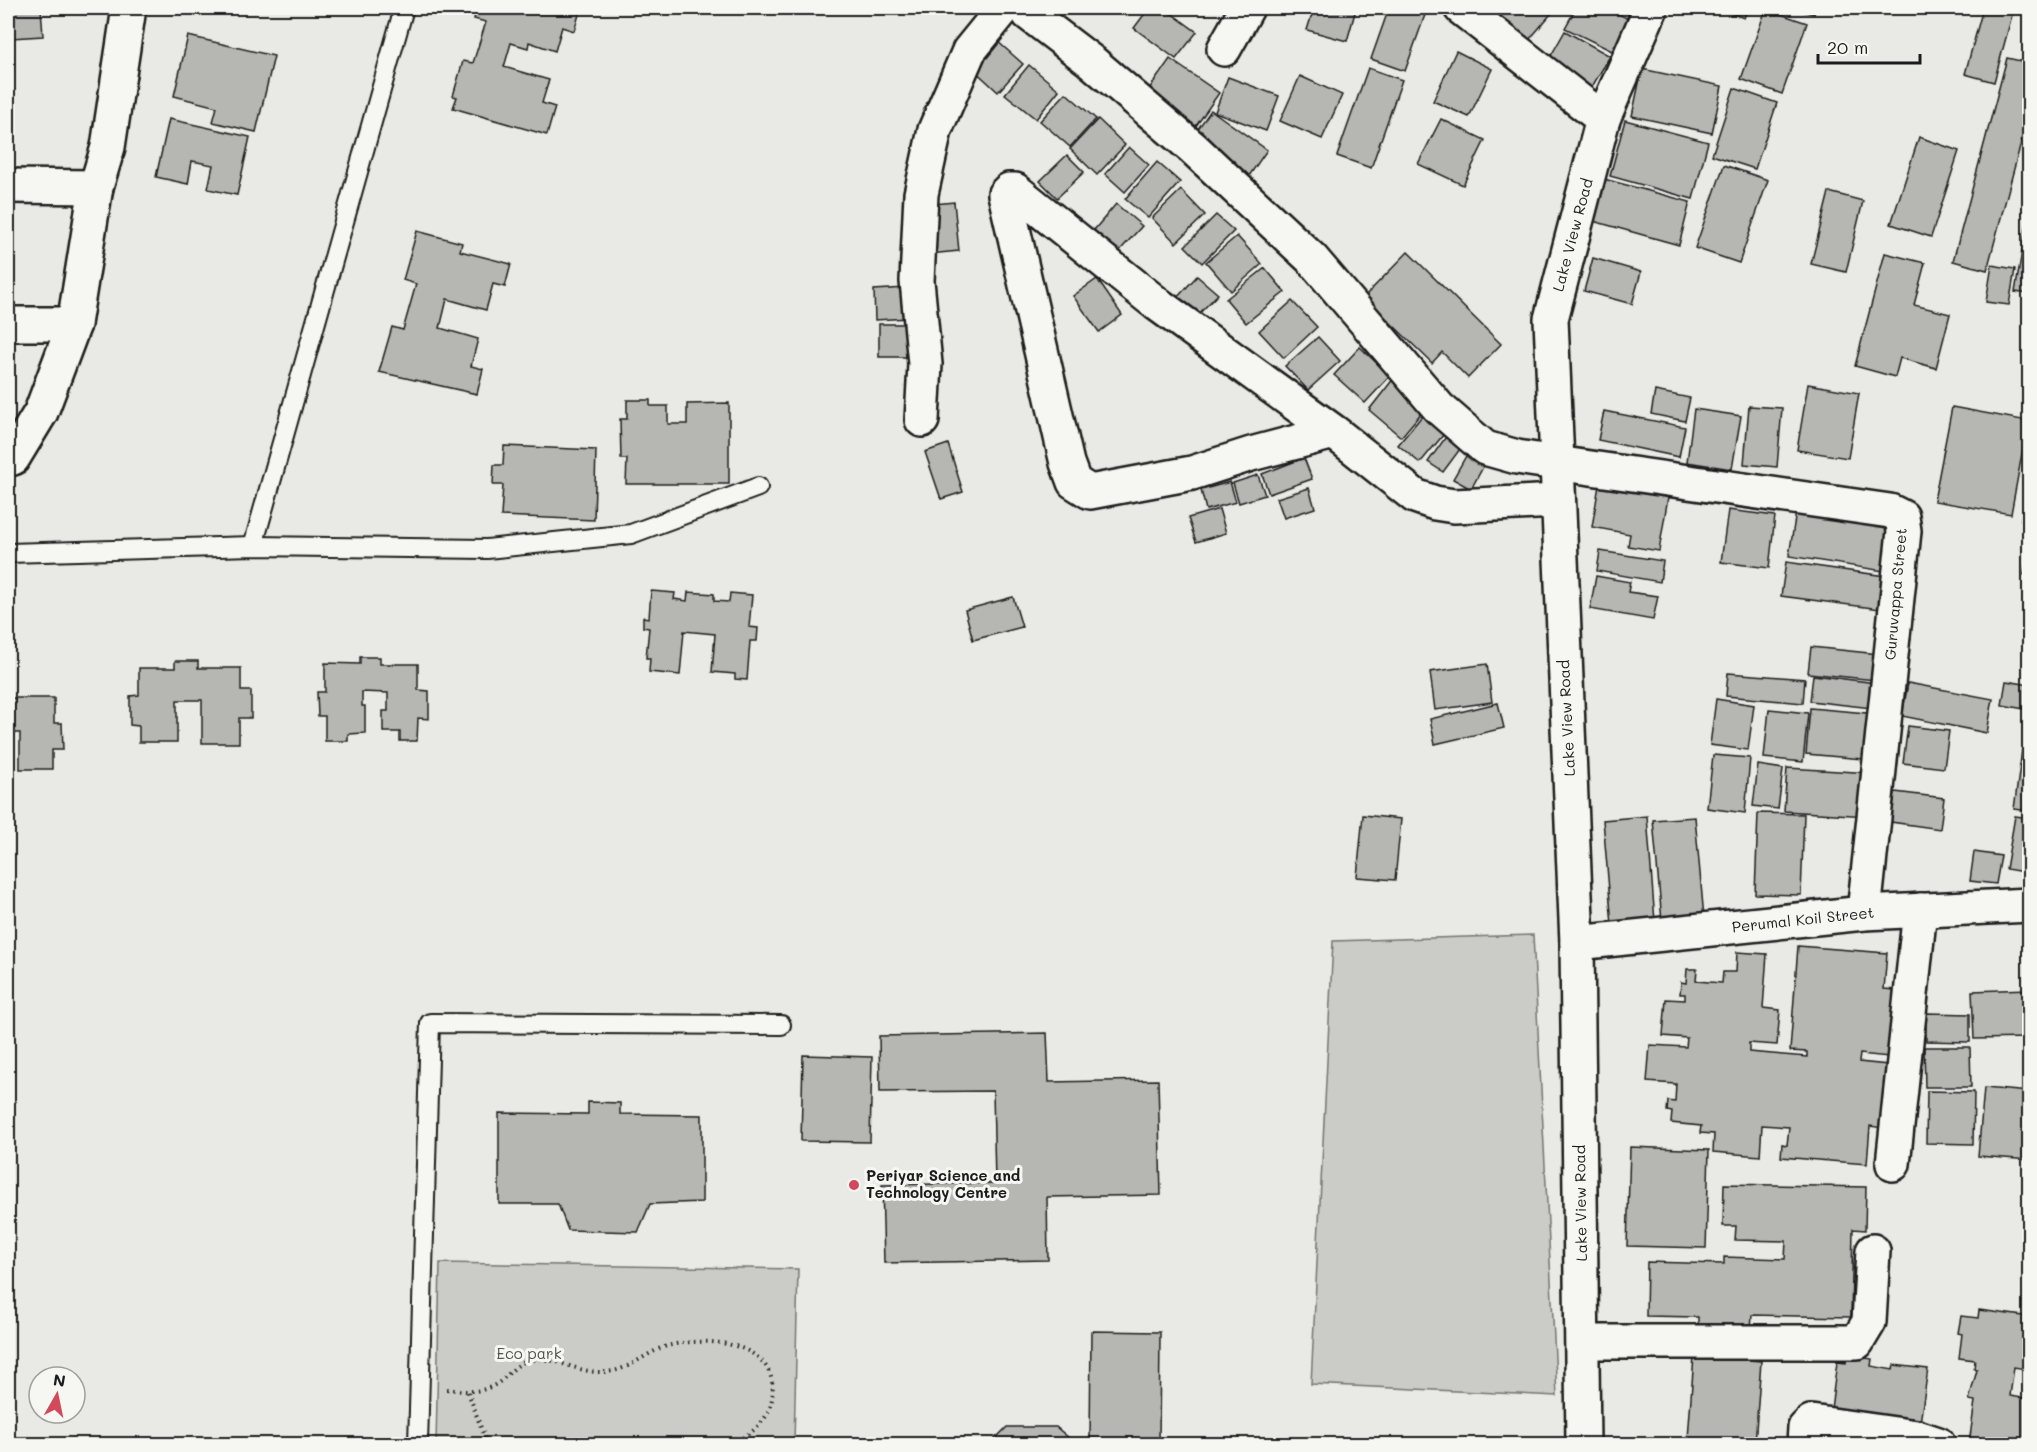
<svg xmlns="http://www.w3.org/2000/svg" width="2037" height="1452" font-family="Mali,sans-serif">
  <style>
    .green { fill: #cbcbc7; stroke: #747472; stroke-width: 1.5 }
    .building { fill: #b6b6b3; stroke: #1c1c1c; stroke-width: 1.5 }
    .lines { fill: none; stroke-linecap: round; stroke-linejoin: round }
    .lane-casing { stroke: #1c1c1c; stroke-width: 22 }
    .street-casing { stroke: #1c1c1c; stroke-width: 38 }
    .path { stroke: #1c1c1c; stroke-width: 4; stroke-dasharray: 1.5 4.5; stroke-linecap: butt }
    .lane { stroke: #f6f6f2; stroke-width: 18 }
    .street { stroke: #f6f6f2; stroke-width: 33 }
    .poi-dot { fill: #d1495b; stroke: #f6f6f2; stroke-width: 2 }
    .labels { text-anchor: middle; stroke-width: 6; stroke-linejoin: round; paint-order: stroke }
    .street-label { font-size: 15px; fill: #1c1c1c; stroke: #f6f6f2 }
    .poi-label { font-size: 15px; font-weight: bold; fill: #1c1c1c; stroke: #f6f6f2; text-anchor: start }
    .park-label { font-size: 15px; fill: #51514f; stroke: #f6f6f2 }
  </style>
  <rect width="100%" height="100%" fill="#e9e9e5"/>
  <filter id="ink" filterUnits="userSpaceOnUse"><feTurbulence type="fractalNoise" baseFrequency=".0167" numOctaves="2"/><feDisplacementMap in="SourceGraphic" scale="12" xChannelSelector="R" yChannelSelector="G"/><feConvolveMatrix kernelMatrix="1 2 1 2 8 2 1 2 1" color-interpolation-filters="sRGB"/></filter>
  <g filter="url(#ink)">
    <g class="green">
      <polygon points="1533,935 1557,1396 1311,1384 1333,941"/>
      <polygon points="440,1263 798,1269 794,1444 436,1444"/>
    </g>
    <g class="building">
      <polygon points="10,8 41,8 43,36 11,38"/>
      <polygon points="477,8 581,8 574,31 562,27 555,51 529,42 528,48 511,43 504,67 549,80 542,103 555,107 547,135 453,108 457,97 453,96 463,61 473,63 486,22 474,19"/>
      <polygon points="1149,8 1164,8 1197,32 1176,59 1134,28"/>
      <polygon points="1314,8 1356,9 1347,41 1307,30"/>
      <polygon points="1389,8 1406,8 1425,15 1405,71 1371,59"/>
      <polygon points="1490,8 1556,8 1529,40"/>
      <polygon points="1576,8 1606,8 1629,19 1612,51 1565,28"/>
      <polygon points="1717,8 1748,8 1744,18"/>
      <polygon points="1789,8 1816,8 1814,14"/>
      <polygon points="1983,8 2014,8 1994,82 1965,74"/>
      <polygon points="1766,9 1807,23 1782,94 1741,79"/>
      <polygon points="1565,31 1610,56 1589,92 1544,68"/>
      <polygon points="188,36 274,56 256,132 213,122 217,107 174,96"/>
      <polygon points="996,40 1023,64 998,92 971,67"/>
      <polygon points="1456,51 1492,69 1469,117 1433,101"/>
      <polygon points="2007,58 2030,63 2030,109 1987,270 1953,261"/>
      <polygon points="1170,59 1219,93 1196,126 1147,92"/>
      <polygon points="1029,65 1059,90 1036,119 1005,94"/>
      <polygon points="1368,68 1402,80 1371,168 1337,156"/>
      <polygon points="1642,69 1722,86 1712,133 1632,116"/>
      <polygon points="1300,76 1342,95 1322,139 1280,121"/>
      <polygon points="1228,77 1279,96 1266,131 1215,112"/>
      <polygon points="1734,88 1777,103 1755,169 1712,155"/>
      <polygon points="1066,93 1096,119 1070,147 1040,121"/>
      <polygon points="1211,110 1267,150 1249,176 1193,136"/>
      <polygon points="169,119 250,137 237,195 208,189 213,165 192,161 188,184 156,177"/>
      <polygon points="1098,119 1125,145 1097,175 1070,149"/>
      <polygon points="1441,119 1485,140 1463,185 1418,164"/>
      <polygon points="1625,120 1708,142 1693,199 1610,176"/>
      <polygon points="1919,137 1959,151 1931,237 1891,224"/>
      <polygon points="1129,147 1149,165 1125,192 1105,174"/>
      <polygon points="1067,155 1084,172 1057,198 1040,181"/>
      <polygon points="1157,162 1180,182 1148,218 1125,199"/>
      <polygon points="1724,165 1768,180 1739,263 1695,248"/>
      <polygon points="1604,179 1690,202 1679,245 1593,221"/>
      <polygon points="1181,190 1205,215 1176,243 1152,218"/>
      <polygon points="1829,192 1863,201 1846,272 1811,264"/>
      <polygon points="954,202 959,251 929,254 924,205"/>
      <polygon points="1116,204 1142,226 1114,257 1089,236"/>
      <polygon points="2030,205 2030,294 2015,292"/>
      <polygon points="1216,215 1234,231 1202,263 1185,246"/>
      <polygon points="417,231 462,243 460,251 511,264 505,287 493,284 486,310 447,299 440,328 478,339 471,366 483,369 477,394 379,372 392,327 403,330 416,284 403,280"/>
      <polygon points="1237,236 1262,264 1231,291 1206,262"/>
      <polygon points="1408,252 1501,344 1468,378 1442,352 1432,363 1364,297"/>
      <polygon points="1885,253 1925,263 1914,305 1950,314 1936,368 1900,358 1895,377 1855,366"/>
      <polygon points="1593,258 1641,272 1632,304 1584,291"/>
      <polygon points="1992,265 2015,269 2009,305 1986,302"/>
      <polygon points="1265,268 1285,292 1246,323 1226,299"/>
      <polygon points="1197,276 1218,294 1195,318 1175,300"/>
      <polygon points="1097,279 1122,315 1099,332 1073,296"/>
      <polygon points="906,288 908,318 875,320 874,290"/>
      <polygon points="1292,301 1317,327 1284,358 1259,331"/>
      <rect x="879" y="324" width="33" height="33"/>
      <polygon points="1318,337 1340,361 1308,390 1285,366"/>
      <polygon points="1360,347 1390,376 1365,403 1334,375"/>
      <polygon points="1394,378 1428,405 1401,437 1369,410"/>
      <polygon points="1808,384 1859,393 1848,458 1797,450"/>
      <polygon points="1655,391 1690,398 1685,421 1651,414"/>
      <polygon points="627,400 650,400 650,406 668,406 668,424 687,424 687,404 729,403 729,484 626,484 627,459 621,459 620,419 627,419"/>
      <polygon points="1749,406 1782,408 1777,467 1744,464"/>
      <polygon points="1952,407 2028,421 2011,514 1934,501"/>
      <polygon points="1694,409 1741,416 1732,469 1687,462"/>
      <polygon points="1427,410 1449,428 1420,463 1398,445"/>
      <polygon points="1604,411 1685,427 1679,457 1598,440"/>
      <polygon points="1448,434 1463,445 1443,472 1428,462"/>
      <polygon points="948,444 963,492 941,499 925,452"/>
      <polygon points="504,446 596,450 594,520 501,516 503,485 493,485 494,465 503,465"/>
      <polygon points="1470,449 1488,458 1471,489 1453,479"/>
      <polygon points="1304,458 1312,479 1269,494 1262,474"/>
      <polygon points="2030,468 2030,521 2021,520"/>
      <polygon points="1258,475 1265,495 1239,503 1233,483"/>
      <polygon points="1230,482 1236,502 1206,510 1201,490"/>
      <polygon points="1599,485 1668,497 1659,551 1628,546 1630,534 1592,527"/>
      <polygon points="1309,488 1315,508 1284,518 1277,498"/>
      <polygon points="1219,509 1226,533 1196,542 1188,518"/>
      <polygon points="1728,510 1775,516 1769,568 1721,562"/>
      <polygon points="1796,512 1897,527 1890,572 1789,556"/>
      <polygon points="2030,536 2030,576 2024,575"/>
      <polygon points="1600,551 1663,561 1660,582 1597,571"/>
      <polygon points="1786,562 1892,577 1888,610 1781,596"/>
      <polygon points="1596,576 1630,582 1628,592 1658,596 1653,620 1590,609"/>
      <polygon points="651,591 675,593 674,599 687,601 688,592 714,594 714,601 729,602 730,593 752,595 749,627 758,628 757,641 750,641 747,680 735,679 735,674 712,672 715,634 684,631 680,675 649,672 650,658 646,658 649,628 643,627 643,617 649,618"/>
      <polygon points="1013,597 1022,627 973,640 965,610"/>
      <polygon points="1811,647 1888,655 1885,681 1808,673"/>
      <polygon points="360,657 380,657 380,664 418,664 418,690 429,691 429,719 418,718 417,741 400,741 400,732 383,732 383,711 388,711 388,693 362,692 362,706 365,706 365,733 348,734 348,741 325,741 325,716 318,716 317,692 325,692 325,663 360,664"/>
      <polygon points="175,661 198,661 198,668 241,668 241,691 251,691 251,718 239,718 239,743 202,743 202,700 177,700 177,742 139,742 139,726 130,725 130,696 139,695 139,668 175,668"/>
      <polygon points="1487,664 1492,702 1435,710 1430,672"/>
      <polygon points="1728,673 1805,679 1803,703 1726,696"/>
      <polygon points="1813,675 1884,684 1881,709 1810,701"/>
      <polygon points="2006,681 2030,685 2030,710 2002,705"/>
      <polygon points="1908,683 1993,699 1987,733 1902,716"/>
      <polygon points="8,690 10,691 10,698 54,698 54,723 62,723 63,750 52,750 52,769 20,769 20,733 8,733"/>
      <polygon points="1716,699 1754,705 1748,750 1710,745"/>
      <polygon points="1498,703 1504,728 1435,744 1430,719"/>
      <polygon points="1810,708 1878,714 1874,760 1806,754"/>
      <polygon points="1769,709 1808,713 1803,762 1764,758"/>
      <polygon points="1908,726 1949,731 1944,768 1903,763"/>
      <polygon points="2022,750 2030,751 2030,811 2014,809"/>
      <polygon points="1713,755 1750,758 1745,813 1707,808"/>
      <polygon points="1758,765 1783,769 1778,809 1753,806"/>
      <polygon points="1787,768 1872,773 1869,816 1784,811"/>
      <polygon points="1895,792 1944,798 1940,829 1891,822"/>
      <polygon points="1758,813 1804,814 1801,895 1755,894"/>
      <polygon points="1363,815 1401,819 1395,880 1357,877"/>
      <polygon points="1647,816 1655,922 1612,925 1603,820"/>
      <polygon points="2015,816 2030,818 2030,873 2006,869"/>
      <polygon points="1695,817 1704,918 1662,921 1653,820"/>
      <polygon points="1974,852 2001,856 1996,884 1970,881"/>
      <polygon points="1798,946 1887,953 1884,989 1895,990 1889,1057 1860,1054 1859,1062 1888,1065 1883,1128 1870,1126 1867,1164 1781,1157 1782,1144 1787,1145 1789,1127 1762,1125 1760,1156 1713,1152 1714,1134 1700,1133 1701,1126 1671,1123 1672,1112 1667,1111 1668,1101 1675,1102 1676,1084 1647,1082 1650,1045 1686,1047 1687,1038 1663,1036 1666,999 1685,1000 1685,994 1680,994 1681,982 1686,983 1687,969 1697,969 1696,981 1722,983 1723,972 1736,972 1737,952 1767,954 1763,1008 1780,1010 1777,1045 1749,1043 1749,1052 1807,1057 1807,1052 1790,1051"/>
      <polygon points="2029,989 2030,1038 1974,1039 1972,991"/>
      <polygon points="1926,1013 1970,1014 1970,1042 1926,1041"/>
      <polygon points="1047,1033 1049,1082 1158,1080 1161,1195 1047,1197 1048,1260 884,1263 882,1185 995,1183 993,1091 880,1092 879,1036"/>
      <polygon points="1924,1047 1970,1047 1971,1087 1925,1087"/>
      <polygon points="803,1055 872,1057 870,1142 801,1141"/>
      <polygon points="1984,1088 2030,1092 2030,1160 1978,1156"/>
      <polygon points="1927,1091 1974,1092 1973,1144 1926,1143"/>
      <polygon points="588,1102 620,1103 620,1114 702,1115 702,1202 650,1204 638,1232 568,1230 558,1204 499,1204 499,1113 588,1114"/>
      <polygon points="1630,1147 1709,1150 1706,1248 1627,1246"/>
      <polygon points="1724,1184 1866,1187 1865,1230 1853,1229 1851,1317 1752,1315 1751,1330 1698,1328 1698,1317 1646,1316 1647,1262 1724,1264 1724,1257 1785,1259 1786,1241 1735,1240 1736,1226 1723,1226"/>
      <polygon points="1979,1310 2030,1317 2030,1352 2026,1369 2014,1367 2010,1396 2028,1399 2030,1444 1969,1444 1975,1401 1969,1400 1977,1370 1974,1369 1975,1360 1959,1358 1962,1334 1958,1333 1961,1316 1978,1318"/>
      <polygon points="1091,1331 1160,1332 1159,1443 1090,1442"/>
      <polygon points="1847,1355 1872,1359 1871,1366 1893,1370 1894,1365 1928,1369 1920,1423 1831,1409 1837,1362 1846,1363"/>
      <polygon points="1694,1356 1761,1361 1755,1444 1688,1439"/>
      <polygon points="1007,1427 1056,1427 1076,1444 990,1444"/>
    </g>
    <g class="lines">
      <g class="lane-casing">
        <g id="lane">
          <polyline points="253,546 404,8"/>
          <polyline points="8,553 253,546 487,549 631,534 758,487"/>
          <polyline points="418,1444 430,1023 781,1025"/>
        </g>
      </g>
      <g class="street-casing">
        <g id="street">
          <polyline points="1461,8 1603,119"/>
          <polyline points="1029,14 1092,62 1193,148 1312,259 1439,408 1485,448 1517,457 1556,463 1890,511 1902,517 1904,531 1864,913"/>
          <polyline points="1224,49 1247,8"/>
          <polyline points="8,186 96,187"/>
          <polyline points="8,324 74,324"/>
          <polyline points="922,420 925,364 917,281 921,194 935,130 969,51 1004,8"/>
          <polyline points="1334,432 1251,454 1192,473 1090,492 1074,482 1067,463 1005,194 1009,190 1015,190 1156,303 1334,432 1415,496 1435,503 1454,506 1557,501"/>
          <polyline points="8,459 13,458 41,412 74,324 96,187 108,147 129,8"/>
          <polyline points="1577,943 1864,913 2030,905"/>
          <polyline points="1893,1164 1920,910"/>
          <polyline points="1583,1342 1857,1342 1869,1322 1873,1251"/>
          <polyline points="1583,1444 1577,943 1551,319 1603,119 1651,8"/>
          <polyline points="1804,1444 1805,1428 1811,1422 1917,1437 1938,1444"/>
        </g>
      </g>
      <g class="path">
        <path d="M 447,1389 C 467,1392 486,1394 503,1379 C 513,1370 518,1362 532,1360 C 560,1356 580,1377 613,1371 C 633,1367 647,1352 667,1346 C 709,1335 785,1342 771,1404 C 766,1424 749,1435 731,1444"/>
        <polyline points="468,1392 487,1444"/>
      </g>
      <use href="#lane" class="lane"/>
      <use href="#street" class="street"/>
    </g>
  </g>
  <circle class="poi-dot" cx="854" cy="1185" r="6"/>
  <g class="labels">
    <g class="street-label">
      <text transform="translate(1573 235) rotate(-75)" y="5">Lake View Road</text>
      <text transform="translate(1896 594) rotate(-85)" y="5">Guruvappa Street</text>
      <text transform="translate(1567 718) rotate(-93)" y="5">Lake View Road</text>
      <text transform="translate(1803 920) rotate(-6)" y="5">Perumal Koil Street</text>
      <text transform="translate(1581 1203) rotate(-91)" y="5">Lake View Road</text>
    </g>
    <g class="poi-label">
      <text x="866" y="1181">Periyar Science and<tspan x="866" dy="17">Technology Centre</tspan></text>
    </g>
    <g class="park-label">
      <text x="529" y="1359">Eco park</text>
    </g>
  </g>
  <rect width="2037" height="1452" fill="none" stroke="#f6f6f2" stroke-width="30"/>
  <rect x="15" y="15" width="2007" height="1422" fill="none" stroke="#1c1c1c" stroke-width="2" filter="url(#ink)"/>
  <g transform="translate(57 1395) rotate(9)"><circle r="28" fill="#f6f6f2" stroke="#9f9f9c" stroke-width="1.5"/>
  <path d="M0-4.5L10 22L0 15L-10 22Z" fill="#d1495b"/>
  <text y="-9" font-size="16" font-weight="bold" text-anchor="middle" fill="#1c1c1c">N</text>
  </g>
  <path d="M1818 54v9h102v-9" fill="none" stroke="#1c1c1c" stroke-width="3"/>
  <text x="1827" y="54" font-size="18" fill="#1c1c1c" stroke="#f6f6f2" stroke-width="4.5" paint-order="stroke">20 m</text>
</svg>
